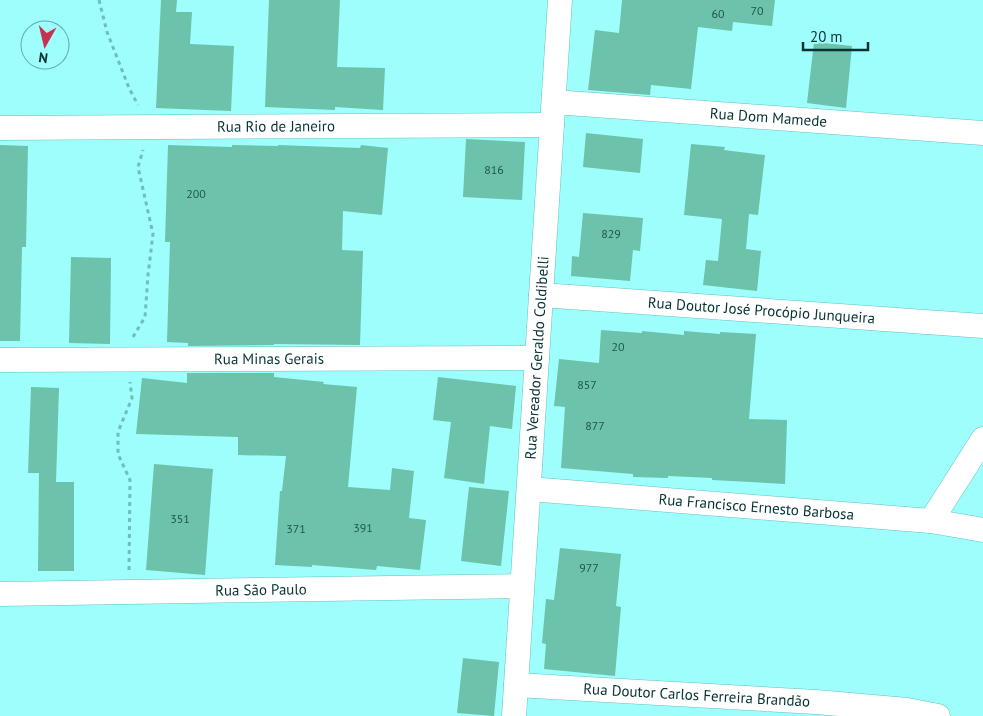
<svg xmlns="http://www.w3.org/2000/svg" width="983" height="716" font-family="'PT Sans',sans-serif">
  <style>
    .building { fill: #6cc2aa }
    .lines { fill: none; stroke-linecap: round; stroke-linejoin: round }
    .street-casing { stroke: #62c2c0; stroke-width: 25 }
    .path { stroke: #6ebebc; stroke-width: 3; stroke-dasharray: 4 4; stroke-linecap: butt }
    .street { stroke: #fff; stroke-width: 24 }
    .labels { text-anchor: middle; stroke-width: 4.5; stroke-linejoin: round; paint-order: stroke }
    .number-label { font-size: 12px; fill: #205650 }
    .street-label { font-size: 15px; fill: #063232; stroke: #9efefb }
  </style>
  <rect width="100%" height="100%" fill="#9efefb"/>
  <g class="building">
    <polygon points="161,0 177,0 176,12 192,12 190,44 234,46 231,111 156,108"/>
    <polygon points="269,0 340,0 337,67 385,68 383,110 335,107 335,110 265,107"/>
    <polygon points="622,0 775,0 772,26 733,22 732,31 698,27 691,89 651,85 650,95 588,90 595,30 619,33"/>
    <polygon points="814,42 852,46 846,108 807,103"/>
    <polygon points="586,133 643,139 640,173 583,167"/>
    <polygon points="466,139 525,142 522,200 463,197"/>
    <polygon points="691,144 725,147 724,150 765,155 758,215 749,214 746,249 761,251 757,291 703,285 706,260 718,261 722,219 684,215"/>
    <polygon points="0,145 28,146 26,247 22,247 20,341 0,341"/>
    <polygon points="168,145 232,147 232,145 278,146 278,145 360,148 361,145 388,148 382,215 343,211 342,250 363,251 360,345 274,344 274,345 188,346 188,343 167,342 170,242 165,242"/>
    <polygon points="583,213 643,218 640,251 633,250 630,281 571,276 572,256 579,257"/>
    <polygon points="71,257 111,258 110,344 69,343"/>
    <polygon points="601,330 642,333 642,331 684,335 684,331 720,334 720,332 756,334 749,419 787,420 785,484 712,480 712,478 668,476 668,478 633,477 633,474 561,468 565,407 554,406 559,359 599,363"/>
    <polygon points="187,373 274,373 274,377 324,382 323,384 357,387 348,487 390,490 392,468 414,471 409,518 426,520 420,570 377,566 376,570 312,565 312,567 275,565 280,491 282,491 286,456 238,455 238,437 136,434 142,378 187,383"/>
    <polygon points="438,377 516,386 512,429 490,426 484,484 444,478 451,422 433,420"/>
    <polygon points="31,387 59,388 56,482 74,482 74,571 38,571 39,473 28,473"/>
    <polygon points="154,464 213,469 205,575 146,570"/>
    <polygon points="469,487 509,491 501,566 461,561"/>
    <polygon points="560,548 621,554 616,606 621,607 615,676 544,669 546,644 542,643 546,599 554,600"/>
    <polygon points="463,658 499,662 494,716 457,713"/>
  </g>
  <g class="lines">
    <g class="street-casing">
      <g id="street">
        <path id="s1" d="M 554,102 L 983,133"/>
        <path id="s2" d="M 0,128 L 552,125"/>
        <path id="s3" d="M 541,295 L 983,326"/>
        <path id="s4" d="M 0,360 L 537,358"/>
        <path id="s5" d="M 529,489 L 931,521 L 983,530"/>
        <polyline points="931,521 983,439"/>
        <path id="s6" d="M 0,594 L 522,586"/>
        <path id="s7" d="M 516,685 L 816,702 L 907,710 L 938,716"/>
        <path id="s8" d="M 514,716 L 560,0"/>
      </g>
    </g>
    <g class="path">
      <polyline points="99,0 107,32 129,88 138,105"/>
      <polyline points="133,337 145,317 148,275 153,234 138,167 143,150"/>
      <polyline points="129,570 130,480 118,454 118,432 132,398 130,382"/>
    </g>
    <use href="#street" class="street"/>
  </g>
  <g class="labels">
    <g class="number-label">
      <text x="757" y="15">70</text>
      <text x="718" y="18">60</text>
      <text x="494" y="174">816</text>
      <text x="196" y="198">200</text>
      <text x="611" y="238">829</text>
      <text x="618" y="351">20</text>
      <text x="587" y="389">857</text>
      <text x="595" y="430">877</text>
      <text x="180" y="523">351</text>
      <text x="363" y="532">391</text>
      <text x="296" y="533">371</text>
      <text x="589" y="572">977</text>
    </g>
    <g class="street-label">
      <text dy="5" stroke="none"><textPath href="#s1" startOffset="215">Rua Dom Mamede</textPath></text>
      <text dy="5" stroke="none"><textPath href="#s2" startOffset="276">Rua Rio de Janeiro</textPath></text>
      <text dy="5" stroke="none"><textPath href="#s3" startOffset="221">Rua Doutor José Procópio Junqueira</textPath></text>
      <text dy="5" stroke="none"><textPath href="#s8" startOffset="359">Rua Vereador Geraldo Coldibelli</textPath></text>
      <text dy="5" stroke="none"><textPath href="#s4" startOffset="269">Rua Minas Gerais</textPath></text>
      <text dy="5" stroke="none"><textPath href="#s5" startOffset="228">Rua Francisco Ernesto Barbosa</textPath></text>
      <text dy="5" stroke="none"><textPath href="#s6" startOffset="261">Rua São Paulo</textPath></text>
      <text dy="5" stroke="none"><textPath href="#s7" startOffset="181">Rua Doutor Carlos Ferreira Brandão</textPath></text>
    </g>
  </g>
  <g transform="translate(45 45) rotate(188)"><circle r="24" fill="#9efefb" stroke="#61acab"/>
  <path d="M0-4L9 19L0 12L-9 19Z" fill="#c33351"/>
  <text y="-8" font-size="14" font-weight="bold" text-anchor="middle" fill="#063232">N</text>
  </g>
  <path d="M803 42v8h65v-8" fill="none" stroke="#063232" stroke-width="2.5"/>
  <text x="810" y="42" font-size="15" fill="#063232" stroke="#9efefb" stroke-width="4" paint-order="stroke">20 m</text>
</svg>
